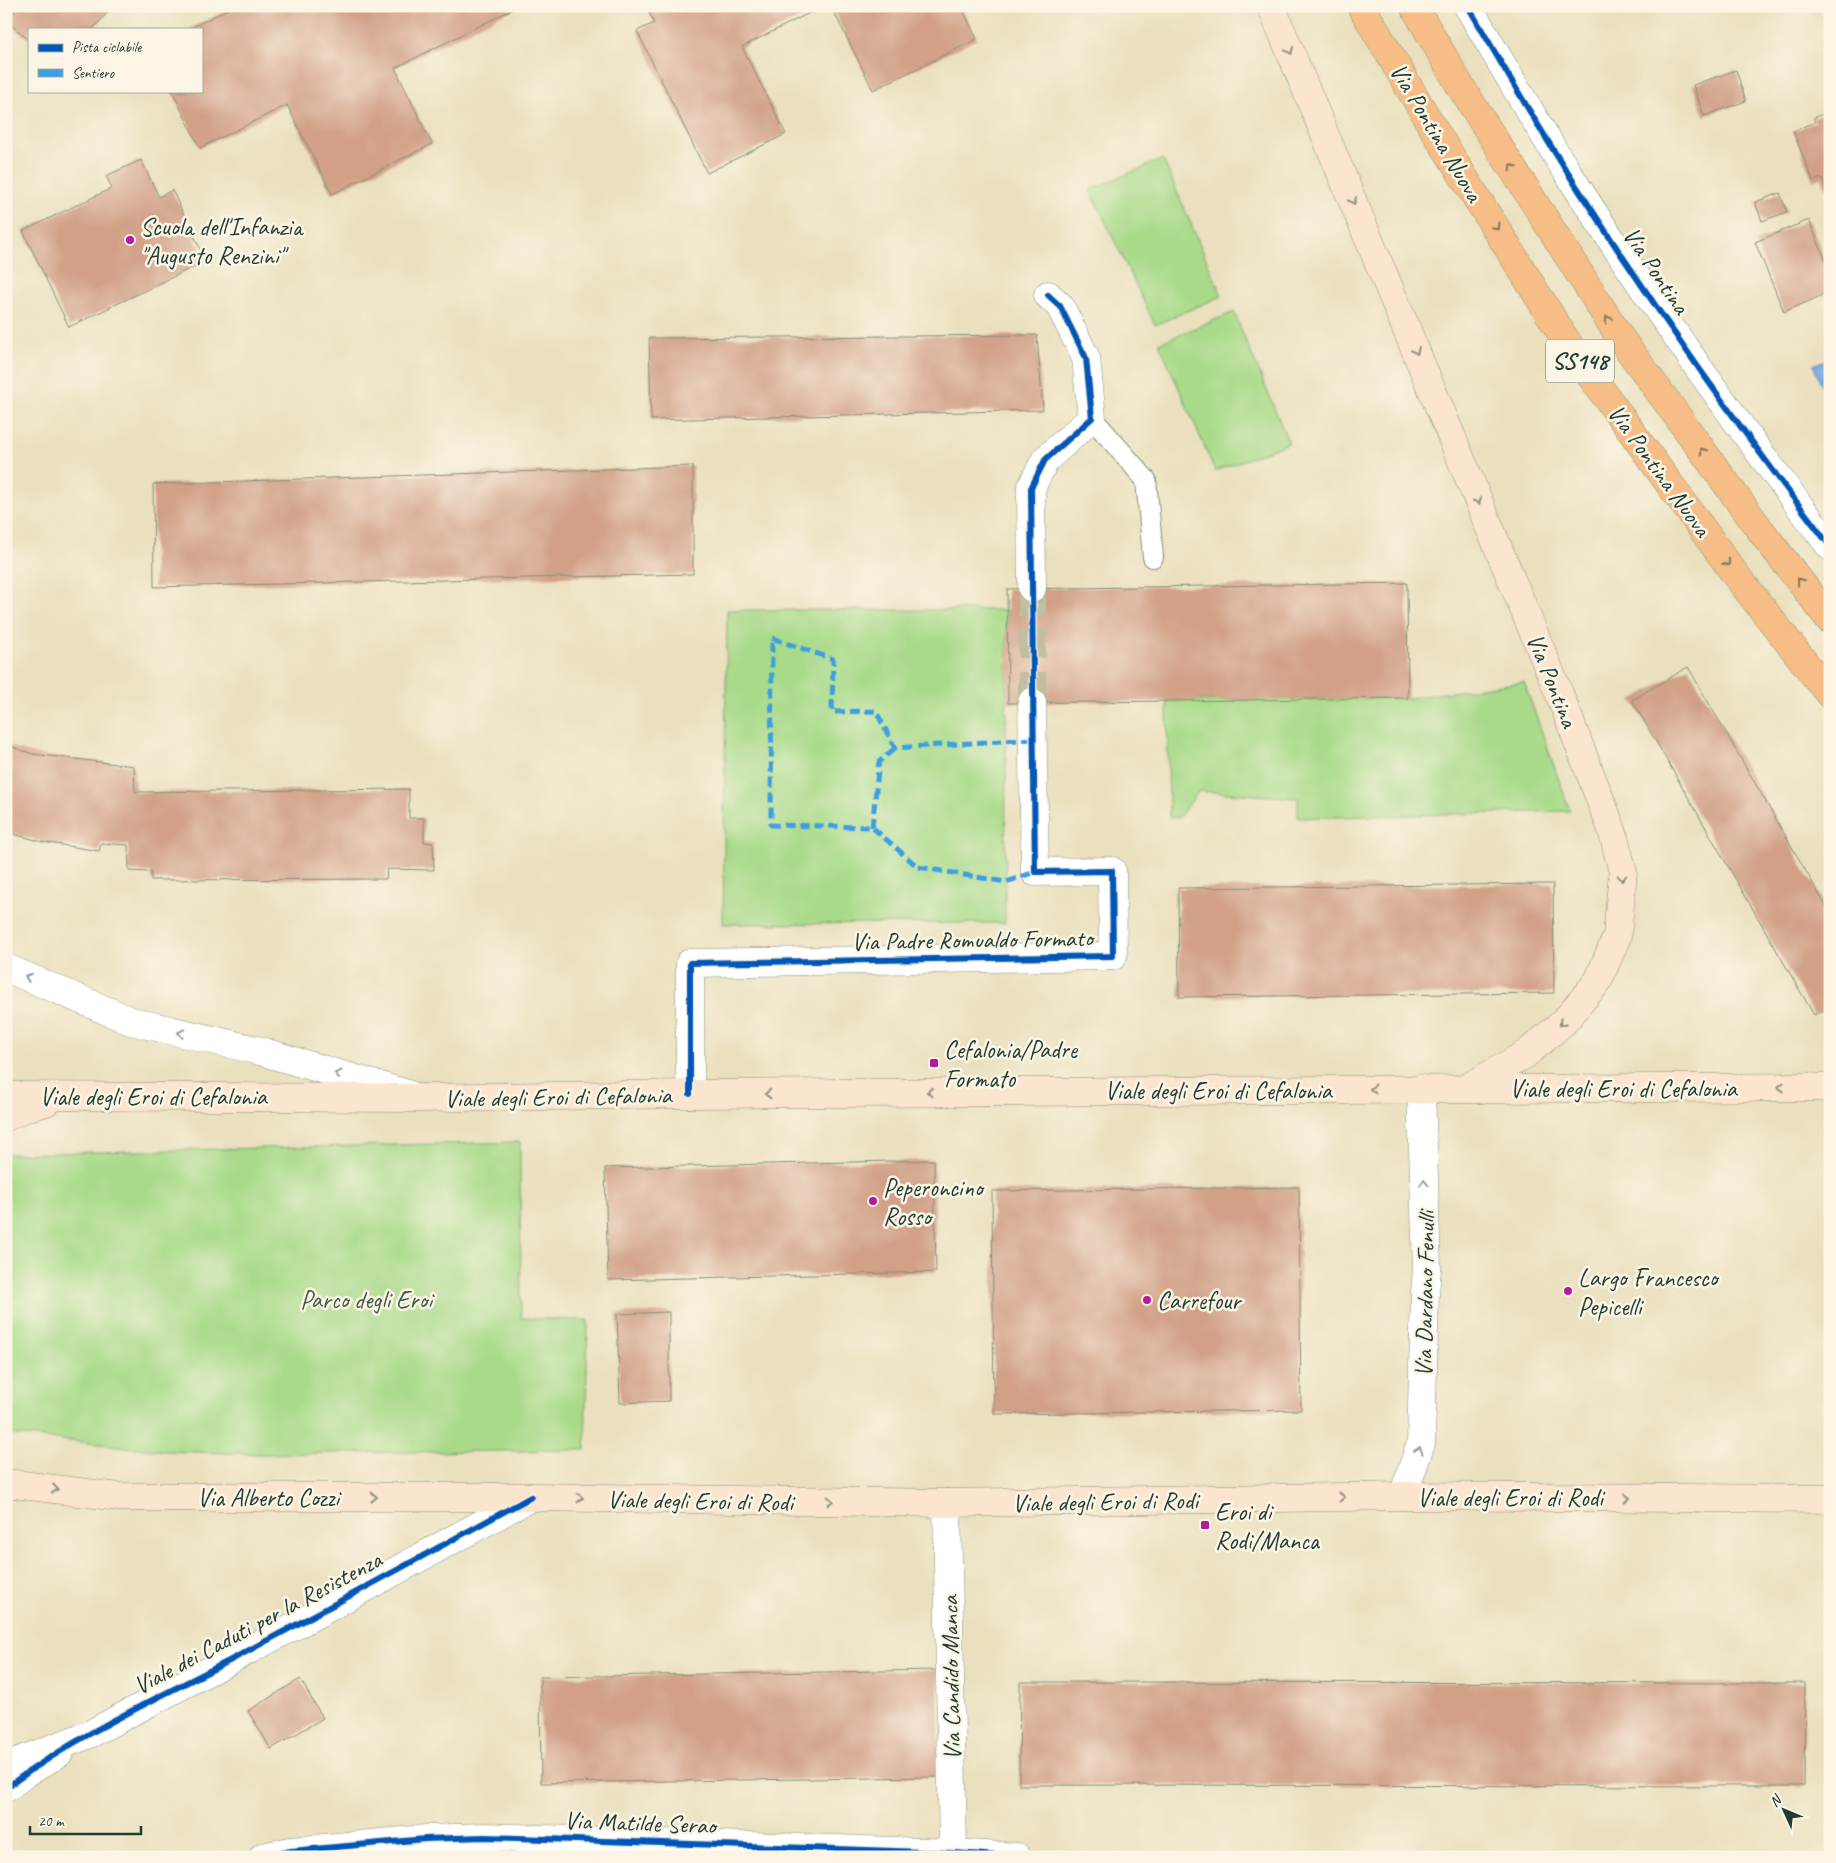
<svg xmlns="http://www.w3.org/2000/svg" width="1836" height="1863" font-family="Caveat,sans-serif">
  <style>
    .green { fill: #a8da89; stroke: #648c5e }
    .water { fill: #76a7e1; stroke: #4a728a }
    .building { fill: #d1a087 }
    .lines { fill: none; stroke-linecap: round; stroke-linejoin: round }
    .minor-tunnel { stroke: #c1bfa2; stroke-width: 28; stroke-dasharray: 28 14; stroke-linecap: butt }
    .service-casing { stroke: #848e79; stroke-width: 22 }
    .minor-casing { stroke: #848e79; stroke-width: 29 }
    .tertiary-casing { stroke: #848e79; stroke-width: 29 }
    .secondary-casing { stroke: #848e79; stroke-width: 29 }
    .trunk-casing { stroke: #848e79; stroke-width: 29 }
    .service { stroke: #fff; stroke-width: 20 }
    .minor { stroke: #fff; stroke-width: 28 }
    .tertiary { stroke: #fff; stroke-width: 28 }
    .secondary { stroke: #fbe5cf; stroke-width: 28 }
    .trunk { stroke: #f6be86; stroke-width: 28 }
    .quiet { stroke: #3c9ee2; stroke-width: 5; stroke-dasharray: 10 5; stroke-linecap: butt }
    .cycleway-casing { stroke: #fcf5e5; stroke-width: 9 }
    .cycleway { stroke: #0057b8; stroke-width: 6 }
    .oneway { stroke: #8d9182 }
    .oneway2 { stroke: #807759 }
    .oneway3 { stroke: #8f9e9a }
    .poi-dot { fill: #b5179e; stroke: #fcf5e5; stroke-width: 2 }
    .labels { text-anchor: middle; stroke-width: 5; stroke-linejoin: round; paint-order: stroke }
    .shield { fill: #fcf5e5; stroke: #617469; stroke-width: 1 }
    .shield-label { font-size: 24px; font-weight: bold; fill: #1f3d34 }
    .street-label { font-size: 25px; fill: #1f3d34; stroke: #fcf5e5 }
    .poi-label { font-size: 25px; fill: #1f3d34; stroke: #fcf5e5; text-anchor: start }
    .park-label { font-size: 25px; fill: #3a5c45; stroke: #fcf5e5 }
  </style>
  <rect width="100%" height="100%" fill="#fcf5e5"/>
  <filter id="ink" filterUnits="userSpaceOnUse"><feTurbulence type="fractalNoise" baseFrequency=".02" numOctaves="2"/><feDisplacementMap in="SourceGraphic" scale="10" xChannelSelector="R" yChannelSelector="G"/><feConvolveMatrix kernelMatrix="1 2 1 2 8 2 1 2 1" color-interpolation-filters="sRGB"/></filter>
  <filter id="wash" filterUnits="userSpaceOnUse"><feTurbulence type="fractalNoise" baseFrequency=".0096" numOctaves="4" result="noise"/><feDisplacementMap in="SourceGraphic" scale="20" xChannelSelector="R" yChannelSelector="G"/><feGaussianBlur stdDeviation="1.12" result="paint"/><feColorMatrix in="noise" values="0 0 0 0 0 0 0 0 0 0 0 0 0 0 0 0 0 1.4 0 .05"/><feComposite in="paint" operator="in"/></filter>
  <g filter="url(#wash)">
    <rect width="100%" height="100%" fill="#eae0be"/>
    <g class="green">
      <polygon points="1163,159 1222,296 1155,325 1090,190"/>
      <polygon points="1234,312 1289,443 1215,471 1159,343"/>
      <polygon points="727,610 1007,610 1005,923 723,924"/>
      <polygon points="1524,682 1570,811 1298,818 1298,798 1199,791 1179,817 1169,818 1167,701 1408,698"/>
      <polygon points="520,1142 521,1318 588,1320 585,1450 258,1454 164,1451 7,1434 6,1154"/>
    </g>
    <polygon class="water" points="1830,358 1830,382 1822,386 1813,365"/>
    <g id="blocks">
      <g class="building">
        <polygon points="18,6 113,6 93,29 29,29 29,40 6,21"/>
        <polygon points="234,6 519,6 395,68 432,144 332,194 287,105 200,148 172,91 201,91 201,29 189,29"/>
        <polygon points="646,6 823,6 742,47 786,134 707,173 637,31 654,23"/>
        <polygon points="831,6 961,6 977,39 873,90"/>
        <polygon points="1736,70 1746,101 1704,116 1693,85"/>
        <polygon points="1830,111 1830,198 1822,178 1813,181 1793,131 1815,122 1813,118"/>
        <polygon points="141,160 159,197 172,190 206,261 69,327 23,231 112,188 106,176"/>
        <polygon points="1780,193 1787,212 1762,221 1755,202"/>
        <polygon points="1809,220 1830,271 1830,292 1784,312 1755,242"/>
        <polygon points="1037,335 1043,410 651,420 649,338"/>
        <polygon points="693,466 693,574 154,587 153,484"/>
        <polygon points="1407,583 1408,698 1008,703 1007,589"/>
        <polygon points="1688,667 1830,913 1830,1007 1814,1015 1632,700"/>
        <polygon points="6,745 33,754 134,766 135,792 409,789 409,818 424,818 424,842 433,843 434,870 387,869 386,879 151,880 151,872 129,871 128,845 101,843 99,851 43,842 6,832"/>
        <polygon points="1553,884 1554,993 1179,997 1178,888"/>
        <polygon points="934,1160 936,1272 608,1280 605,1168"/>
        <polygon points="1299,1187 1301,1410 994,1414 992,1191"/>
        <polygon points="669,1312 669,1401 620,1403 617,1314"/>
        <polygon points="938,1670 939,1777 541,1783 540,1677"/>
        <polygon points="300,1679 323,1718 271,1749 248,1711"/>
        <polygon points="1020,1682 1805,1683 1804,1786 1019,1785"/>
      </g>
    </g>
  </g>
  <g filter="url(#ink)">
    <use href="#blocks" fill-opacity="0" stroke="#848e79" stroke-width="1"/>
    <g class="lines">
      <polyline class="minor-tunnel" points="1032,588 1032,702"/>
      <g class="service-casing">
        <polyline id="service" points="1092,418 1146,480 1153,557"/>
      </g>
      <g class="minor-casing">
        <g id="minor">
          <polyline points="1032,588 1031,488 1045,460 1092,418 1086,358 1060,306 1048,295"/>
          <polyline points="690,1094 690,963 1113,956 1112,871 1035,872 1032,702"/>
          <polyline points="1403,1496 1421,1443 1425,1293 1427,1269 1421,1089"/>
          <polyline points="947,1503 953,1853"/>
          <polyline points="6,1788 26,1773 59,1753"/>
          <polyline points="263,1857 291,1851 426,1839 484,1837 953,1853 1017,1857"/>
        </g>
      </g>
      <g class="tertiary-casing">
        <g id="tertiary">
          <path d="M 1468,6 C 1502,65 1536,124 1573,181 C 1653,306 1739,428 1830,546"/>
          <polyline points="6,968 131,1021 260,1051 407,1094"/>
          <polyline points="6,1766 90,1734 313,1616 531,1497"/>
        </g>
      </g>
      <g class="secondary-casing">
        <g id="secondary">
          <polyline points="1271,6 1559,693 1612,830 1623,872 1617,936 1598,981 1564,1022 1526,1054 1467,1088"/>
          <polyline points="6,1096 418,1098 690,1094 1806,1087 1830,1088"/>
          <polyline points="6,1117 25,1108 46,1102"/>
          <polyline points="6,1483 119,1497 531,1497 947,1503 1403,1496 1830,1499"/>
        </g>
      </g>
      <g class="trunk-casing">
        <g id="trunk">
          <polyline points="1361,6 1433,128 1572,350 1735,574 1830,695"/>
          <polyline points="1414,6 1462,89 1621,339 1761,531 1830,620"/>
        </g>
      </g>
      <use href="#service" class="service"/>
      <use href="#minor" class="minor"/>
      <use href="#tertiary" class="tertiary"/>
      <use href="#secondary" class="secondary"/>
      <use href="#trunk" class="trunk"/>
      <g class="quiet">
        <polyline points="1032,739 895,748 876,711 832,712 833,659 772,638 771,825 872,827 918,867 1006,882 1035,872"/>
        <polyline points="872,827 879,762 895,748"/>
      </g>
      <g class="cycleway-casing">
        <g id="cycleway">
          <path d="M 1468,6 C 1502,65 1536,124 1573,181 C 1653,306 1739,428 1830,546"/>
          <polyline points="690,1094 690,963 1113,956 1112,871 1035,872 1031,488 1045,460 1092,418 1086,358 1060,306 1048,295"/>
          <path d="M 6,1788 C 74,1737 153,1700 229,1661 C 330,1607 430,1552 531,1497"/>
          <polyline points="263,1857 291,1851 426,1839 484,1837 953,1853 1017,1857"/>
        </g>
      </g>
      <use href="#cycleway" class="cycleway"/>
    </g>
    <defs><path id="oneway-chevron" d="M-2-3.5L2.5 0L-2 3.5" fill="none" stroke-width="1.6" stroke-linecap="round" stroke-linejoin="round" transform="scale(1.25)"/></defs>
    <g class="oneway">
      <use href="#oneway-chevron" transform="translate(1290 51) rotate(67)"/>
      <use href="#oneway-chevron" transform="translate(1353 201) rotate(67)"/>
      <use href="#oneway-chevron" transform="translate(1416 351) rotate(67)"/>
      <use href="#oneway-chevron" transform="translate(1478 501) rotate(67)"/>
      <use href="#oneway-chevron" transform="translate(1622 878) rotate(90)"/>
      <use href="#oneway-chevron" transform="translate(1562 1023) rotate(136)"/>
      <use href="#oneway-chevron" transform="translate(1781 1087) rotate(180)"/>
      <use href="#oneway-chevron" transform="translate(1373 1089) rotate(180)"/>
      <use href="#oneway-chevron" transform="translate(930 1092) rotate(180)"/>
      <use href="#oneway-chevron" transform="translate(768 1094) rotate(180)"/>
      <use href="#oneway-chevron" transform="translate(55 1489) rotate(7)"/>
      <use href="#oneway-chevron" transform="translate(374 1497)"/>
      <use href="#oneway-chevron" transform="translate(1342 1497) rotate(-1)"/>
      <use href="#oneway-chevron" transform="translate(580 1498) rotate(1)"/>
      <use href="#oneway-chevron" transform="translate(1627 1498)"/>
      <use href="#oneway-chevron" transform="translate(830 1501) rotate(1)"/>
    </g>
    <g class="oneway2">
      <use href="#oneway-chevron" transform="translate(1512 167) rotate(-122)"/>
      <use href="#oneway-chevron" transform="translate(1496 227) rotate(58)"/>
      <use href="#oneway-chevron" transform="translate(1608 319) rotate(-122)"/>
      <use href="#oneway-chevron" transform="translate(1703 451) rotate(-126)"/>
      <use href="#oneway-chevron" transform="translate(1727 563) rotate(54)"/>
      <use href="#oneway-chevron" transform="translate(1800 581) rotate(-128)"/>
    </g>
    <g class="oneway3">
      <use href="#oneway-chevron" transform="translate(28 977) rotate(-157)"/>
      <use href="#oneway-chevron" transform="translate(181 1033) rotate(-167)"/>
      <use href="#oneway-chevron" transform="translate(338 1074) rotate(-163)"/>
      <use href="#oneway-chevron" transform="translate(1424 1183) rotate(-92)"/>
      <use href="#oneway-chevron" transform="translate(1419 1450) rotate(-72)"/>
    </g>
  </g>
  <g class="poi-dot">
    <circle cx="130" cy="240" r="5"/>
    <rect x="929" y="1058" width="10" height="10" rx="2.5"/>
    <circle cx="873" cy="1201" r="5"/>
    <circle cx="1568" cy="1291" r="5"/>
    <circle cx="1147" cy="1300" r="5"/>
    <rect x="1200" y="1520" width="10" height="10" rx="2.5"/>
  </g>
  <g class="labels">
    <rect class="shield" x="1546" y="339.5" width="68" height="43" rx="4"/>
    <g class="shield-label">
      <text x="1580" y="369">SS148</text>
    </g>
    <g class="street-label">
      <text transform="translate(1437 132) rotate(59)" y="9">Via Pontina Nuova</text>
      <text transform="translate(1657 270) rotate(56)" y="9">Via Pontina</text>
      <text transform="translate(1660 470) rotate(54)" y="9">Via Pontina Nuova</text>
      <text transform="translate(1553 680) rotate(68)" y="9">Via Pontina</text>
      <text transform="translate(972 939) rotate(-1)" y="9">Via Padre Romualdo Formato</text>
      <text x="1623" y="1097">Viale degli Eroi di Cefalonia</text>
      <text x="1218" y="1099">Viale degli Eroi di Cefalonia</text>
      <text x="153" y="1105">Viale degli Eroi di Cefalonia</text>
      <text transform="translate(558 1096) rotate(-1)" y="9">Viale degli Eroi di Cefalonia</text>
      <text transform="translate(1424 1294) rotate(-89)" y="9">Via Dardano Fenulli</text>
      <text x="268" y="1506">Via Alberto Cozzi</text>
      <text x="1510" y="1506">Viale degli Eroi di Rodi</text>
      <text transform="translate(700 1500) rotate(1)" y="9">Viale degli Eroi di Rodi</text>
      <text transform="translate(1105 1501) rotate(-1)" y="9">Viale degli Eroi di Rodi</text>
      <text transform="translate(257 1622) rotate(-28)" y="9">Viale dei Caduti per la Resistenza</text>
      <text transform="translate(950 1678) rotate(-91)" y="9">Via Candido Manca</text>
      <text transform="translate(640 1822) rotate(2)" y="9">Via Matilde Serao</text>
    </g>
    <g class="poi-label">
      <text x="140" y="235">Scuola dell'Infanzia<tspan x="140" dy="29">"Augusto Renzini"</tspan></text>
      <text x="944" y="1058">Cefalonia/Padre<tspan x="944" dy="29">Formato</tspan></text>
      <text x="883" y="1196">Peperoncino<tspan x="883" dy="29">Rosso</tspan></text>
      <text x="1578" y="1286">Largo Francesco<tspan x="1578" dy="29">Pepicelli</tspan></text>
      <text x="1157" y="1309">Carrefour</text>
      <text x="1215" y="1520">Eroi di<tspan x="1215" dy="29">Rodi/Manca</tspan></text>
    </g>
    <g class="park-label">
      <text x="366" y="1308">Parco degli Eroi</text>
    </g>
  </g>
  <rect width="1836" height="1863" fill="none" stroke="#fcf5e5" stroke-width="25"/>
  <rect x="28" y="28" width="175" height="65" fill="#fcf5e5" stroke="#a4ab9e"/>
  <rect x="38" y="44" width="25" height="8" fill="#0057b8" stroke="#a4ab9e"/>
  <text x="72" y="52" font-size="15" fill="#1f3d34">Pista ciclabile</text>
  <rect x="38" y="69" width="25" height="8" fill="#3c9ee2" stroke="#a4ab9e"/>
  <text x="72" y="78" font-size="15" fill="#1f3d34">Sentiero</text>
  <g transform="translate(1784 1810) rotate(314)" stroke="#fcf5e5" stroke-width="4" paint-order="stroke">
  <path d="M0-4L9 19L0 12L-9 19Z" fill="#1f3d34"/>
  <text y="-8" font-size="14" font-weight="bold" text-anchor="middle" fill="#1f3d34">N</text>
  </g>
  <path d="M30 1826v8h111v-8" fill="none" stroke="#1f3d34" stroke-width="2.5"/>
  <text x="38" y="1826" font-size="15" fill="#1f3d34" stroke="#fcf5e5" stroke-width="4" paint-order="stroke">20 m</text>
</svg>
